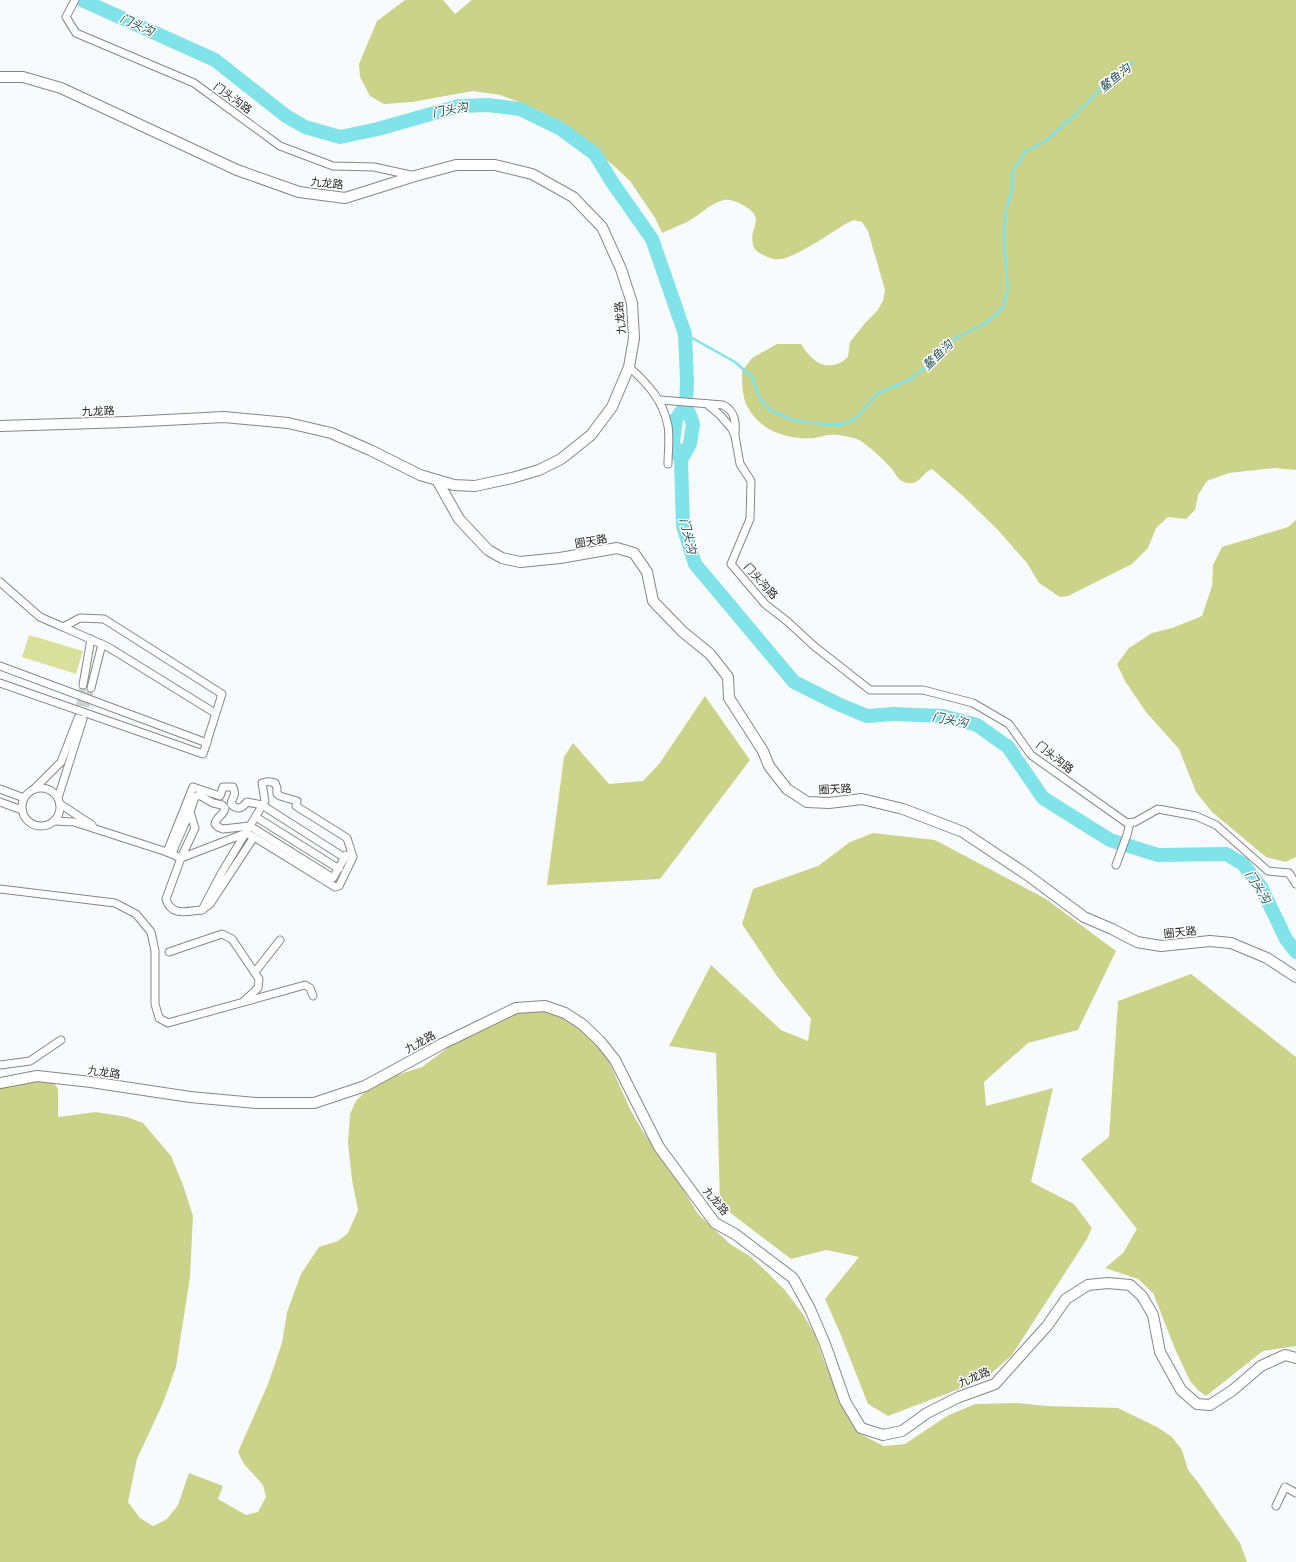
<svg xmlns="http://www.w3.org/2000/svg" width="1296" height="1562" font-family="'Open Sans','Noto Sans SC',sans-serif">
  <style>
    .green { fill: #d9e09c }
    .forest { fill: #cbd38b }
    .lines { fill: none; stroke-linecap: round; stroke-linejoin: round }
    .stream { stroke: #80e3e9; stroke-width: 2.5 }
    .river { stroke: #80e3e9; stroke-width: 14 }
    .street-tunnel { stroke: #ced0d2; stroke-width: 7; stroke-dasharray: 7 3.5; stroke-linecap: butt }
    .street-casing { stroke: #848789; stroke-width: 9 }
    .secondary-casing { stroke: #848789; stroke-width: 12 }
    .street { stroke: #fff; stroke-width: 7 }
    .secondary { stroke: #fff; stroke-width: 10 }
    .labels { text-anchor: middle; stroke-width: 3; stroke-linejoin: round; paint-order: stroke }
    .street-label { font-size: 11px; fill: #252627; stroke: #fff }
    .water-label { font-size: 12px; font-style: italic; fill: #224f52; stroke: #fff }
  </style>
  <rect width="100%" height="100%" fill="#f8fbfd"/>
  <polygon class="green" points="29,635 83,651 76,674 22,657"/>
  <g class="forest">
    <path d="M 405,0 L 443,0 L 455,14 L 472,0 L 1296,0 L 1296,470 L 1274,468 L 1229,473 L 1207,481 L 1198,495 L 1195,510 L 1186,519 L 1168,517 L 1156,528 L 1148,548 L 1132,564 L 1068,596 L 1060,597 L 1039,583 L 1027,563 L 998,530 L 962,495 L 932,469 C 924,472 921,481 913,483 C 910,483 907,484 904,482 C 898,480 895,473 892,469 C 886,462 865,442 857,439 C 849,437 839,434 830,435 C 825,435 820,437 815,438 C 787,440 759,431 746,404 C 742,394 742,381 742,371 L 752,358 L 777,344 L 801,344 C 812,363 829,374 848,357 L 850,342 L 866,322 L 877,311 L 883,301 L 885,290 L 868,231 L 862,222 L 854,220 L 847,223 C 832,232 797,257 781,259 C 774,260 769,258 763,255 C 759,253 754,250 753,245 C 748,225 769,219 741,204 C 737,202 729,199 724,200 C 709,204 700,215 687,222 C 679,226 670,229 662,233 L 655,218 L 630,181 L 615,167 L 593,148 L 564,126 L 546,114 L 527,105 L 500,95 L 473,91 L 412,102 L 384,104 L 370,96 L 360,77 L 359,64 L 377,21 Z"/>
    <polygon points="1296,520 1296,857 1286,862 1266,857 1212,812 1196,792 1179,749 1146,712 1125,681 1117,664 1129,648 1152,633 1172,628 1202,616 1212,586 1213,565 1222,547 1288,527"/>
    <polygon points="705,696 750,760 660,879 547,885 564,757 573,743 609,784 643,781 659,764"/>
    <polygon points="873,833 935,840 1046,899 1116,951 1078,1030 1028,1043 984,1082 986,1106 1053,1088 1031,1182 1074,1204 1092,1228 1087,1239 1012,1355 985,1379 888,1416 868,1404 840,1333 825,1299 859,1257 826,1250 791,1259 720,1205 716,1053 669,1046 711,965 781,1030 808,1041 811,1019 777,976 742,924 753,889 818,866 850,842"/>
    <polygon points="1191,974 1296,1057 1296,1346 1263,1351 1206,1396 1199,1391 1190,1381 1175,1349 1153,1293 1138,1279 1105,1268 1123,1253 1137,1229 1081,1159 1109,1137 1118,1001"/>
    <polygon points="555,1006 602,1046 630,1109 642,1130 672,1171 698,1214 730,1244 751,1257 769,1274 784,1289 803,1314 815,1335 824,1361 838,1390 848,1413 860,1434 884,1446 905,1444 947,1416 975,1404 1017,1403 1047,1406 1118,1408 1157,1427 1172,1437 1182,1450 1188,1470 1197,1481 1240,1543 1247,1562 0,1562 0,1083 49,1076 58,1089 58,1117 96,1112 127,1117 143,1123 171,1156 183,1185 193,1216 190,1277 176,1367 163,1403 137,1459 128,1502 140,1518 153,1526 167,1519 178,1505 189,1473 223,1486 218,1499 246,1515 258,1512 266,1497 263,1485 244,1464 238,1452 268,1384 282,1343 287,1312 301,1274 319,1247 338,1241 348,1233 358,1210 352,1180 348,1143 350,1114 356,1101 375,1082 422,1067 449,1047 505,1014"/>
  </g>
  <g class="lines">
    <polyline class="stream" points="685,334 735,362 752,377 760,399 770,410 793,420 820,424 841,425 856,418 878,393 909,380 938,358 954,339 986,323 1002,309 1008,289 1004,245 1005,216 1012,188 1012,173 1026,151 1047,140 1076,114 1112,77 1134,62"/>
    <g class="river">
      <polyline points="82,0 215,60 286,116 305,127 340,137 378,129 459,106 488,105 520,109 561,129 595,154 612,182 652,239 685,334 687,381 686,405 693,424 690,444 681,460 683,526 695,564 794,682 838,704 867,716 894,714 943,716 977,725 1008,747 1043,798 1110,840 1158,855 1226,854 1243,864 1261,887 1286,939 1296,952"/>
      <polyline points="681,460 673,443 676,419 686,405"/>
    </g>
    <g class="street-tunnel">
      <polyline points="78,716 83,685"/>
      <polyline points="83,717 91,688"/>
    </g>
    <g class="street-casing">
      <g id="street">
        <polyline points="75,0 66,17 76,33 194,83 280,146 333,166 374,167 415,176"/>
        <path d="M 629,367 C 648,384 663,400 668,426 C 670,438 668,452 668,464"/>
        <path d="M 660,400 L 723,405 C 735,411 736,422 735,434"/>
        <polyline points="707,404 720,415 732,429 735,436 740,464 751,481 750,519 731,564 765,604 788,622 814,646 870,690 923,690 973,703 1009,724 1031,755 1127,823 1135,822 1158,809 1196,816 1216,825 1268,871 1289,873 1296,884"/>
        <polyline points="0,582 40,617 63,627"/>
        <polyline points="0,666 207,743"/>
        <polyline points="0,683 203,754 222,694 104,619 80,618 63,627 108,647 215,713"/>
        <polyline points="83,685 91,639"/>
        <polyline points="91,688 102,644"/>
        <circle cx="41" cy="807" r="19"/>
        <polyline points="0,789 24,798"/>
        <polyline points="34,789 61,762 78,718"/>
        <polyline points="58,798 83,719"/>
        <polyline points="0,802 22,810"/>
        <polyline points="60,804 92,825"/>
        <path d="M 190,812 L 195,797 L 199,795 L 213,803 L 222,805 L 225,808 C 224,815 216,817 215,824 L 218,827 L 223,829 L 250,826 L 333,878 L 346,855"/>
        <polyline points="256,817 339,869"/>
        <path d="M 54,821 L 74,822 L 167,852 L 181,858 L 246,833 L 254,837 L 335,887 L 339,886 L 353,857 L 347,838 L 296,806 L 297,801 L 280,796 L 277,794 L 277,788 L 275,783 C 270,781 267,781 262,783 L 265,801 L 222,872 L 202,910 L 210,904 L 254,837"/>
        <path d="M 167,852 L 193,787 L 220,796 L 223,787 L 233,787 C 237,797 232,796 231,804 C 238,811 242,808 247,802 L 262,805 L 345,858"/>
        <path d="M 172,853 L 190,812 L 195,828 L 181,858 L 166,899 C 171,917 188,911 202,910"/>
        <polyline points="1116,865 1127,835 1130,823"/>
        <polyline points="0,889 115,903 136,914 151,932 155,951 155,1004 159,1018 168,1023 305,985 310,988 313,996"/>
        <polyline points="169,952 222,934 232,939 259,979 258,988 244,1001"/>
        <polyline points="255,972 280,940"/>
        <polyline points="0,1065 30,1061 61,1040"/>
        <polyline points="1276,1506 1285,1487 1296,1493"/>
      </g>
    </g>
    <g class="secondary-casing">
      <g id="secondary">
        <polyline points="0,77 23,77 61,88 237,170 299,192 345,198 415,176 456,165 495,165 532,174 573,197 602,227 621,269 632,303 634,338 629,367 612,407 591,435 561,459 539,470 512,478 475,486 454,485 420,475 370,450 331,433 288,423 224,417 127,422 0,426"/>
        <polyline points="437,480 459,519 488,550 502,558 520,562 560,558 617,548 634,553 647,572 653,601 683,632 710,654 728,677 729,698 763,751 769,766 787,789 807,802 829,803 862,799 903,809 963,832 1026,874 1084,917 1112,929 1137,942 1161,946 1210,941 1231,943 1267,958 1296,977"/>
        <polyline points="0,1083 37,1076 91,1082 190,1097 257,1103 314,1103 365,1086 442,1044 516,1008 545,1006 565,1013 582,1024 600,1041 615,1060 659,1147 715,1223 735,1234 793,1278 810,1309 825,1344 845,1401 861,1428 883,1435 902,1431 927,1413 959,1397 995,1384 1047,1326 1066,1299 1088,1285 1108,1283 1130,1285 1142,1296 1153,1315 1160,1352 1181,1390 1197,1404 1210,1405 1233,1390 1261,1366 1285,1355 1296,1358"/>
      </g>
    </g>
    <use href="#street" class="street"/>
    <use href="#secondary" class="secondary"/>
  </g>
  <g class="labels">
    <g class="street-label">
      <text transform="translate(233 98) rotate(36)" y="4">门头沟路</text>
      <text transform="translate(327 183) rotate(6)" y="4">九龙路</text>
      <text transform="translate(620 318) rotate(-96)" y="4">九龙路</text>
      <text transform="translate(98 411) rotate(-2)" y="4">九龙路</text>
      <text transform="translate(591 541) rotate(-10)" y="4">圈天路</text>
      <text transform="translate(761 581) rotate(48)" y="4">门头沟路</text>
      <text transform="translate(1055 757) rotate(38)" y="4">门头沟路</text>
      <text transform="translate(835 789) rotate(-3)" y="4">圈天路</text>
      <text transform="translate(1180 932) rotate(-6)" y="4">圈天路</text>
      <text transform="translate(420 1042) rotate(-29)" y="4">九龙路</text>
      <text transform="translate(104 1072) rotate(8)" y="4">九龙路</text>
      <text transform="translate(716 1201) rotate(50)" y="4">九龙路</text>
      <text transform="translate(974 1377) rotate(-23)" y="4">九龙路</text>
    </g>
    <g class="water-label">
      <text transform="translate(137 25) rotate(24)" y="4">门头沟</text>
      <text transform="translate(1115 78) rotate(-39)" y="4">鳌鱼沟</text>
      <text transform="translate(450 110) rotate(-11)" y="4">门头沟</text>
      <text transform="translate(938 355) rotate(-44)" y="4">鳌鱼沟</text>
      <text transform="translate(688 536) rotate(77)" y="4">门头沟</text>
      <text transform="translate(950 720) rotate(11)" y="4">门头沟</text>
      <text transform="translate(1258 887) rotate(58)" y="4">门头沟</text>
    </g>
  </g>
</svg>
